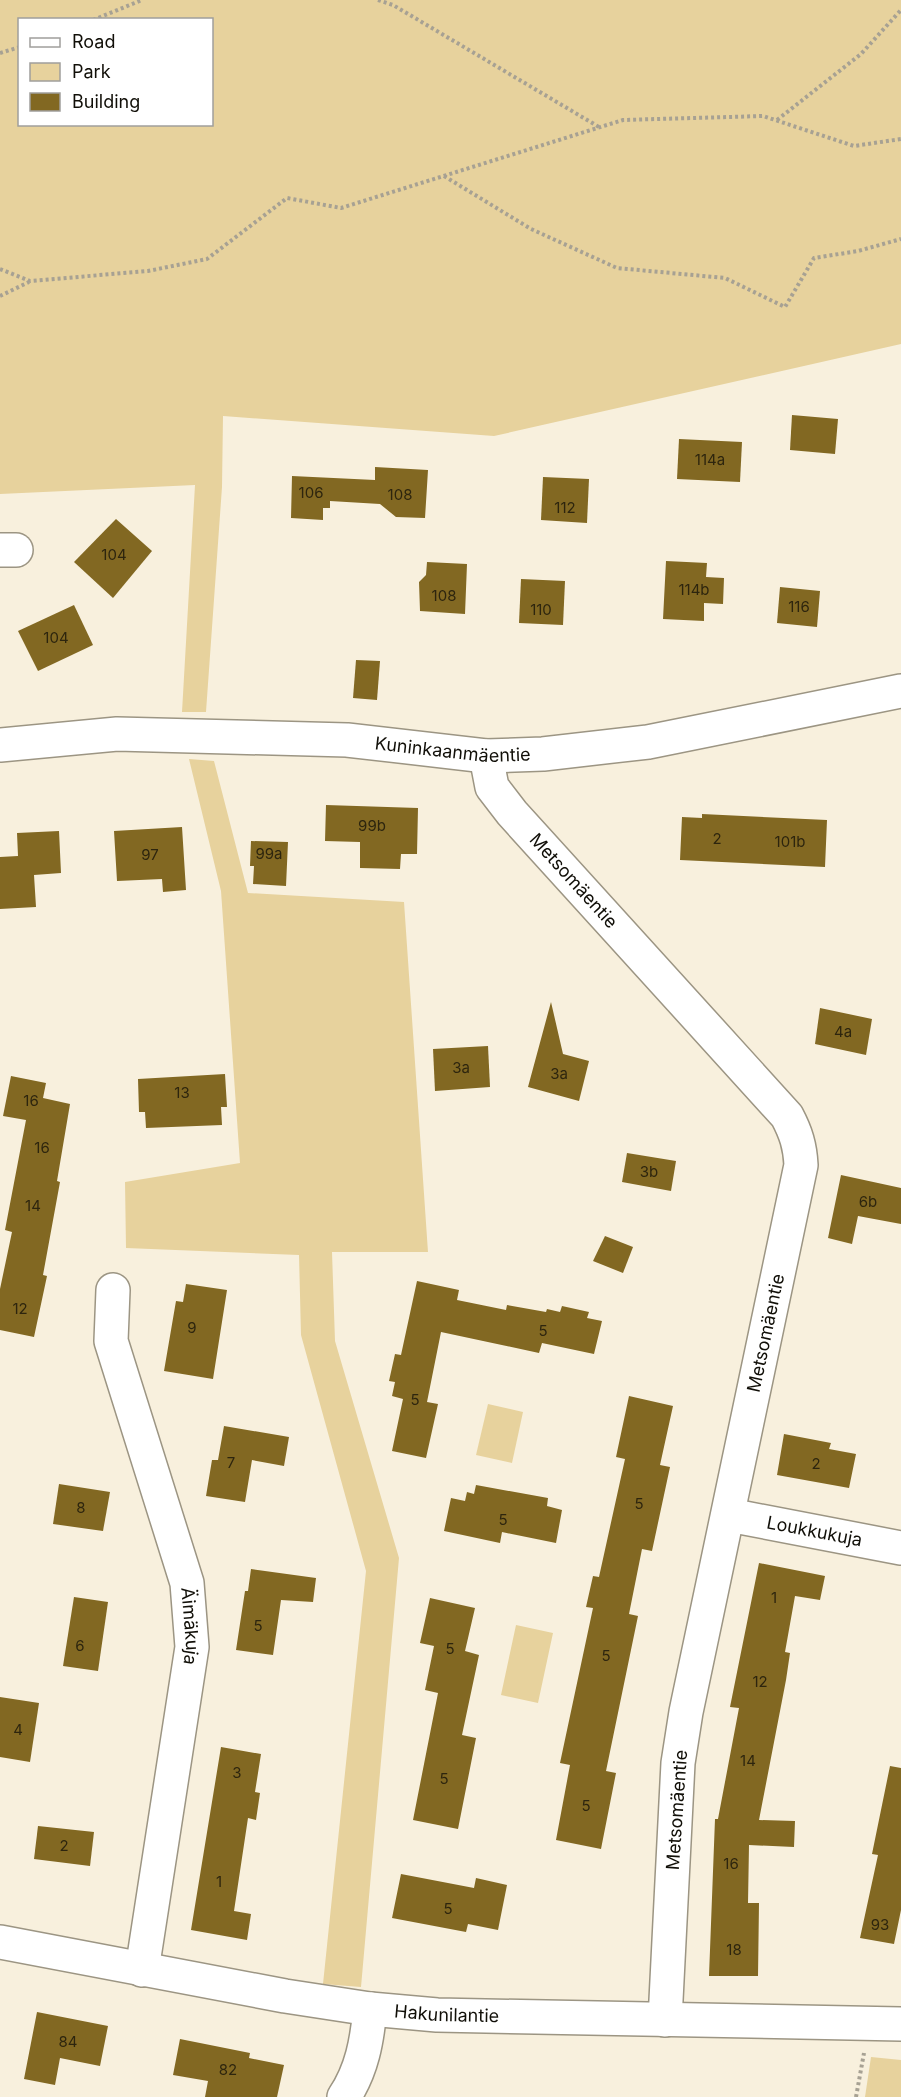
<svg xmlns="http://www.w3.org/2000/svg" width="901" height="2097" font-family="Inter,sans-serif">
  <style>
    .green { fill: #e7d29d; fill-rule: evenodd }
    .building { fill: #826822 }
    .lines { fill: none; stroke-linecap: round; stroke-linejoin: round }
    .minor-casing { stroke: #9c9583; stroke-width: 36 }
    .path { stroke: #a7a193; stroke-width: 4; stroke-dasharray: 3 3; stroke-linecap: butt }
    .minor { stroke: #fff; stroke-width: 33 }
    .labels { text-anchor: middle; stroke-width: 4.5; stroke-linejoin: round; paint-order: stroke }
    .number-label { font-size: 15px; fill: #2d250e }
    .street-label { font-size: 18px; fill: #110f08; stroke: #fff }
  </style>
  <rect width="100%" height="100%" fill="#f8f0dd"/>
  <g class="green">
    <path d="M 0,0 L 901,0 L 901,344 L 494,436 L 223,416 L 222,487 L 206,712 L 182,712 L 195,485 L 0,494 ZM 20,20 L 212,20 L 212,124 L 20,124 Z"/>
    <polygon points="189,759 214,761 248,893 404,902 428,1252 332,1252 335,1341 399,1558 361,1987 323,1984 366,1571 301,1335 299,1255 126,1248 125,1182 240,1163 221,891"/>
    <polygon points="488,1404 523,1412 512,1463 476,1455"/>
    <polygon points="516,1625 553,1633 538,1703 501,1695"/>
    <polygon points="871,2057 901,2060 901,2097 865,2097"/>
  </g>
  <g class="building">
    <polygon points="792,415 838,419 835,454 790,450"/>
    <polygon points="679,439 742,442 740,482 677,479"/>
    <polygon points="375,467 428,470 425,518 396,517 380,504 330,501 330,508 323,508 323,520 291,518 292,476 375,480"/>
    <polygon points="543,477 589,479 587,523 541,520"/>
    <polygon points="116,519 152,551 113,598 74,562"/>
    <polygon points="666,561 707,563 706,577 724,578 723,604 704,603 704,621 663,619"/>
    <polygon points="427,562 467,564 465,614 420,611 419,582 426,575"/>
    <polygon points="521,579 565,581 563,625 519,623"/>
    <polygon points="780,587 820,591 817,627 777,623"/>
    <polygon points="74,605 93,645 38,671 18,631"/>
    <polygon points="356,660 380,661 377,700 353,698"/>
    <polygon points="326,805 418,808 417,854 401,854 400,869 360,868 360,842 325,841"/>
    <polygon points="702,814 827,820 825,867 680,860 682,817 702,818"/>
    <polygon points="182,827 186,890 163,892 162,879 117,881 114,831"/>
    <polygon points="59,831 61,873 34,875 36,907 0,909 0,857 18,856 17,833"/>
    <polygon points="251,841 288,842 286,886 253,884 254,866 250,866"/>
    <polygon points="551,1002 563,1054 589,1061 579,1101 528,1087"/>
    <polygon points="820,1008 872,1019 866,1055 815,1044"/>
    <polygon points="488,1046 490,1087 435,1091 433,1049"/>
    <polygon points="225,1074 227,1107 221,1107 222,1125 146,1128 145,1112 139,1112 138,1079"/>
    <polygon points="11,1076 46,1083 43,1098 70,1104 57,1181 60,1182 43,1275 47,1276 34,1337 0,1330 0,1289 12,1232 5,1230 26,1120 3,1116"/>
    <polygon points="627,1153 676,1161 671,1191 622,1182"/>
    <polygon points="841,1175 901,1188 901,1224 858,1216 852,1244 828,1238"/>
    <polygon points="605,1236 633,1247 623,1273 593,1261"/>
    <polygon points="417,1281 459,1290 457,1300 506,1310 507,1305 546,1312 547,1309 560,1312 562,1306 589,1312 587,1318 602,1321 594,1354 542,1343 539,1353 441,1332 427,1402 438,1404 426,1458 392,1451 403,1399 392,1396 395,1382 389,1381 395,1354 401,1355"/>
    <polygon points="186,1284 227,1290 213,1379 164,1371 176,1301 183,1302"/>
    <polygon points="629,1396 673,1406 660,1465 670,1467 652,1551 642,1549 629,1614 638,1616 606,1771 616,1773 601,1849 556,1840 570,1765 560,1763 593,1608 586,1607 593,1576 599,1577 625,1459 616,1457"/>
    <polygon points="224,1426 289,1437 284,1466 252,1460 245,1502 206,1496 212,1460 218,1460"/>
    <polygon points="784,1434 831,1443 829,1449 856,1454 849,1488 777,1475"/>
    <polygon points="59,1484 110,1492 103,1531 53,1524"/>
    <polygon points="476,1485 548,1498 547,1506 562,1510 556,1543 502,1532 500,1543 444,1531 451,1498 465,1501 467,1492 474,1494"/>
    <polygon points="759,1563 825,1576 820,1600 795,1596 785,1652 790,1653 786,1680 759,1820 795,1821 794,1847 749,1845 748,1903 759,1903 758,1976 709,1976 715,1819 718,1819 739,1708 730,1707"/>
    <polygon points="251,1569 316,1578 313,1602 281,1600 273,1655 236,1650 245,1591 248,1591"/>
    <polygon points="74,1597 108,1602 98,1671 63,1666"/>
    <polygon points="430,1598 475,1608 465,1651 479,1655 462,1735 476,1738 458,1829 413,1820 438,1693 425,1690 434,1646 420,1643"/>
    <polygon points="0,1697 39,1703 30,1762 0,1757"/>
    <polygon points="221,1747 261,1754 255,1792 260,1793 256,1820 248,1818 234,1911 251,1914 247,1940 191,1930"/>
    <polygon points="890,1766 901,1768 901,1910 894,1944 860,1938 878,1855 872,1854"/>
    <polygon points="38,1826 94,1832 90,1866 34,1859"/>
    <polygon points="401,1874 474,1888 476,1878 507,1885 498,1930 468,1924 466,1932 392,1918"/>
    <polygon points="37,2012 108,2026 100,2066 60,2058 55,2085 24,2079"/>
    <polygon points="180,2039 250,2053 249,2058 284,2065 277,2097 205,2097 208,2081 173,2075"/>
  </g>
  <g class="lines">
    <g class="minor-casing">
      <g id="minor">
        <polyline points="0,550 16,550"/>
        <path id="s1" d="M 0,745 L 117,734 L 347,740 L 486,756 L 543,754 L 648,742 L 901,691"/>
        <path id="s2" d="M 486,756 L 492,787 L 512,813 L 787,1116 C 796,1133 800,1146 801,1165 L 686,1712 L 678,1763 L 665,2020"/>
        <path id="s3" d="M 113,1290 L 111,1341 L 187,1583 L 192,1647 L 142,1970"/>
        <path id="s4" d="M 729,1515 L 901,1548"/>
        <path id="s5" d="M 0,1942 L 285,1996 L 370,2009 L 437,2015 L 901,2024"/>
        <path d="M 344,2097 C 362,2070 367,2041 370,2009"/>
      </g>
    </g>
    <g class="path">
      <polyline points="378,0 393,5 599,127"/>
      <polyline points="93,20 142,0"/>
      <polyline points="0,53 20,47"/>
      <polyline points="777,120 861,54 901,10"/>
      <polyline points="444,176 531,229 617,268 725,278 785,307 814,258 858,251 901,239"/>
      <polyline points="0,269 30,281 148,271 207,259 287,198 341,208 623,120 763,116 854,146 901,139"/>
      <polyline points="0,296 29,282"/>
      <polyline points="856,2097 864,2053"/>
    </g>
    <use href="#minor" class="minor"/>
  </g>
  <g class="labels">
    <g class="number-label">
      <text x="710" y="465">114a</text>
      <text x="311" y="498">106</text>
      <text x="400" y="500">108</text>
      <text x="565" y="513">112</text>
      <text x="114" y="560">104</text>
      <text x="694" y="595">114b</text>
      <text x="444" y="601">108</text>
      <text x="799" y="612">116</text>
      <text x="541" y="615">110</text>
      <text x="56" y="643">104</text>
      <text x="372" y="831">99b</text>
      <text x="717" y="844">2</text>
      <text x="790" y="847">101b</text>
      <text x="269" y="859">99a</text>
      <text x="150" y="860">97</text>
      <text x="843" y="1037">4a</text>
      <text x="461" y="1073">3a</text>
      <text x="559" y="1079">3a</text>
      <text x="182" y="1098">13</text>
      <text x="31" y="1106">16</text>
      <text x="42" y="1153">16</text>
      <text x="649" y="1177">3b</text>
      <text x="868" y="1207">6b</text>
      <text x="33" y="1211">14</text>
      <text x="20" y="1314">12</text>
      <text x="192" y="1333">9</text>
      <text x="543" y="1336">5</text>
      <text x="415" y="1405">5</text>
      <text x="231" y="1468">7</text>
      <text x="816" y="1469">2</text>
      <text x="639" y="1509">5</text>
      <text x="81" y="1513">8</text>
      <text x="503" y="1525">5</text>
      <text x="774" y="1603">1</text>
      <text x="258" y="1631">5</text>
      <text x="80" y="1651">6</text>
      <text x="450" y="1654">5</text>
      <text x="606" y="1661">5</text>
      <text x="760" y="1687">12</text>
      <text x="18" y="1735">4</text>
      <text x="748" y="1766">14</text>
      <text x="237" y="1778">3</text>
      <text x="444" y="1784">5</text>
      <text x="586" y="1811">5</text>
      <text x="64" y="1851">2</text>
      <text x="731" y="1869">16</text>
      <text x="219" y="1887">1</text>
      <text x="448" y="1914">5</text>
      <text x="880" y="1930">93</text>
      <text x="734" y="1955">18</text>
      <text x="68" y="2047">84</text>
      <text x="228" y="2075">82</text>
    </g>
    <g class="street-label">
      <text dy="6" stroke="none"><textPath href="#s1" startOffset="454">Kuninkaanmäentie</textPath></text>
      <text dy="6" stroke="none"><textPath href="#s2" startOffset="156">Metsomäentie</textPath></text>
      <text transform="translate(766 1333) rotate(-78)" y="6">Metsomäentie</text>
      <text dy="6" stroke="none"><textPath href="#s4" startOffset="87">Loukkukuja</textPath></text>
      <text dy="6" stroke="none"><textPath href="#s3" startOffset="348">Äimäkuja</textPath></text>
      <text transform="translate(677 1810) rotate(-86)" y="6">Metsomäentie</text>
      <text dy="6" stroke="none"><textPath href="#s5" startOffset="453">Hakunilantie</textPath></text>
    </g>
  </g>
  <rect x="18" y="18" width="195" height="108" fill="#ffffff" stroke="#a09f9c" stroke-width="1.5"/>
  <rect x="30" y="38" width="30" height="9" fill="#ffffff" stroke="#a09f9c" stroke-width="1.5"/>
  <text x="72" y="48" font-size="18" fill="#110f08">Road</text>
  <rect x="30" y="63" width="30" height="18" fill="#e7d29d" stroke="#a09f9c" stroke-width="1.5"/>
  <text x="72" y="78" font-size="18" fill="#110f08">Park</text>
  <rect x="30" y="93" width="30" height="18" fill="#826822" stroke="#a09f9c" stroke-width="1.5"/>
  <text x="72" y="108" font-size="18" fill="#110f08">Building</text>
</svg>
